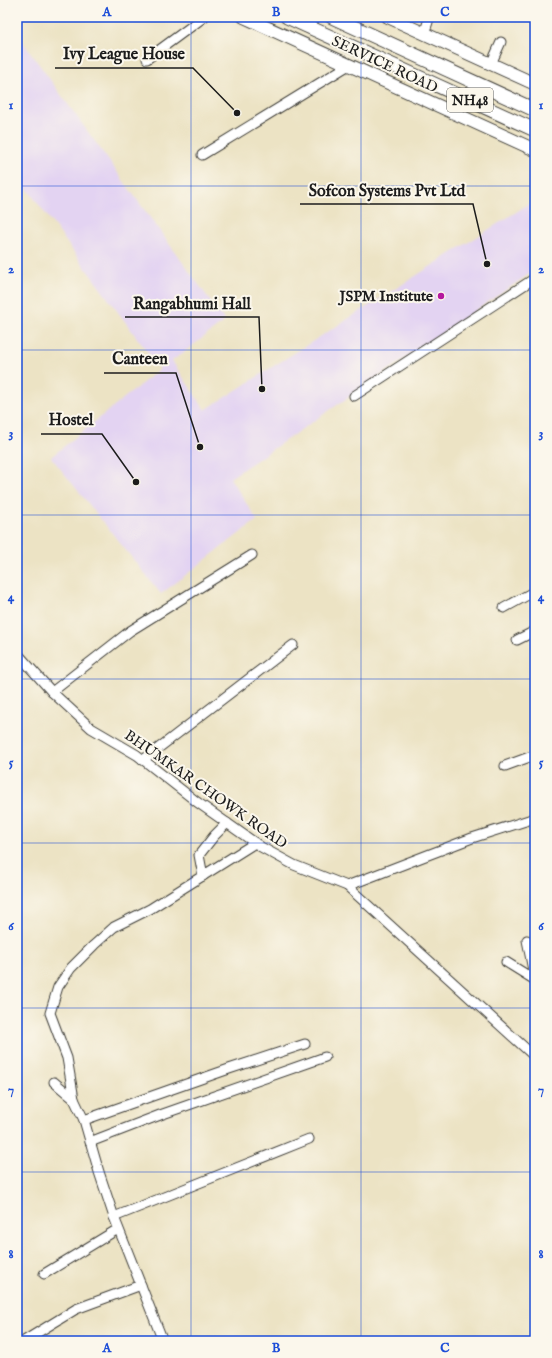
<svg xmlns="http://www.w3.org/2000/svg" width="552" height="1358" font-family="'IM FELL English',serif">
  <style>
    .built { fill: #e3d3f2 }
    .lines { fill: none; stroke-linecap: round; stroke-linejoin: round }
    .minor-casing { stroke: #3b3a35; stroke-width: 11 }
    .major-casing { stroke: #3b3a35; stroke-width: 14 }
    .highway-casing { stroke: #3b3a35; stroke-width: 15 }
    .minor { stroke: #fff; stroke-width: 9 }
    .major { stroke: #fff; stroke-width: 12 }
    .highway { stroke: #fff; stroke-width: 13 }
    .grid { fill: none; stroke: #1d4ed8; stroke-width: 1; stroke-opacity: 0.55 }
    .poi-dot { fill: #b5179e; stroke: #fbf7ec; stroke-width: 1.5 }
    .labels { text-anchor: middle; stroke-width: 4; stroke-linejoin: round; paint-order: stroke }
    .shield { fill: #fbf7ec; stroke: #5f5e5a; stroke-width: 1 }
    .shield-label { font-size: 14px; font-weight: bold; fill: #1c1c1c }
    .street-label { font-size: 15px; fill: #1c1c1c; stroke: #fbf7ec }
    .poi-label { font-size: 15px; font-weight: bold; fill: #1c1c1c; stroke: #fbf7ec; text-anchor: end }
    .leader { fill: none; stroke: #1c1c1c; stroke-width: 1.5 }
    .callout-dot { fill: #1c1c1c; stroke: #fbf7ec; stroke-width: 1.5 }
    .callout-label { font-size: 16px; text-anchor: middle; font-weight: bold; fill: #1c1c1c; stroke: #fbf7ec; stroke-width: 4; stroke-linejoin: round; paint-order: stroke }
    .neatline { fill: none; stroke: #1d4ed8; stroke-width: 1.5 }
    .grid-label { font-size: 13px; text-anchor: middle; font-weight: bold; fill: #1d4ed8 }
  </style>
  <rect width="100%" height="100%" fill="#fbf7ec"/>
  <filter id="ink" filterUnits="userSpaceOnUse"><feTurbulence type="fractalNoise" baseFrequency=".025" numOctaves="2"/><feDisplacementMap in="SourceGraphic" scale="8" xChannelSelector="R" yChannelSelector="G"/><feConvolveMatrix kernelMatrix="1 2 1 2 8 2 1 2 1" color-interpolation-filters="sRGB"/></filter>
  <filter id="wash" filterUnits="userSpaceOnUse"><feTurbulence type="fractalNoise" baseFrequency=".012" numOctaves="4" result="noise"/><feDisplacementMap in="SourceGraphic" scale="16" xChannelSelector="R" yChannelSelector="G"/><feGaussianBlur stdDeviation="0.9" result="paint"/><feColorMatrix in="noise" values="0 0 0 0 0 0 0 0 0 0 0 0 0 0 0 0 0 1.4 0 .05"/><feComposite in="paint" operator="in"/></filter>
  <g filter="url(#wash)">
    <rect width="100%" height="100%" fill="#ece3c4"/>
    <polygon class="built" points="17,34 225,321 172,361 205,410 535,200 535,270 230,478 257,520 161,594 51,457 160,369 17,175"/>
  </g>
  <g filter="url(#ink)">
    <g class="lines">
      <g class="minor-casing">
        <g id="minor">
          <polyline points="424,34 428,22 428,17"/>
          <polyline points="147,59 204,17"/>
          <polyline points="491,64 501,42"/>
          <polyline points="202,155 349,65"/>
          <polyline points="354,396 535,278"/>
          <polyline points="504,608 535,591"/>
          <polyline points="517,640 535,631"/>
          <polyline points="17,653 52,692 91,728 137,755 197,802 261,847 294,865 347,886 535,1057"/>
          <polyline points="52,692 130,631 252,555"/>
          <polyline points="143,760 293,645"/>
          <polyline points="505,766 535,755"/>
          <polyline points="203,876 199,855 214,836 227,823"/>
          <polyline points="347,886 472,838 535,818"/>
          <polyline points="527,940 535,980"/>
          <polyline points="506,962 535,980"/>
          <polyline points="54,1082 74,1099 84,1120 99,1172 114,1217 163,1341"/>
          <polyline points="74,1099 67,1058 50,1013 58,987 71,968 94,945 114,927 150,909 255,843"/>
          <polyline points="84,1120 229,1069 305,1044"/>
          <polyline points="90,1142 160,1115 325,1057"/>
          <polyline points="114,1217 309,1139"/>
          <polyline points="44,1274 118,1229"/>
          <polyline points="24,1341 76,1309 141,1285"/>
        </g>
      </g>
      <g class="major-casing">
        <g id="major">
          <polyline points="244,17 535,150"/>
          <polyline points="388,17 535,84"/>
        </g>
      </g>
      <g class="highway-casing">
        <g id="highway">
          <polyline points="287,17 535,130"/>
          <polyline points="332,17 535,110"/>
        </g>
      </g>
      <use href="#minor" class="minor"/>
      <use href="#major" class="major"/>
      <use href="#highway" class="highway"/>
    </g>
  </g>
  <path class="grid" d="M 191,17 L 191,1341M 361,17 L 361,1341M 17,186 L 535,186M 17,350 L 535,350M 17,515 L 535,515M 17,679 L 535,679M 17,843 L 535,843M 17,1008 L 535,1008M 17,1172 L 535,1172"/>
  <circle class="poi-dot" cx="441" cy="296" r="4"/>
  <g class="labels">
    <rect class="shield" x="447" y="88" width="46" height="24" rx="3"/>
    <g class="shield-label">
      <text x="470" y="105">NH48</text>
    </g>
    <g class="street-label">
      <text transform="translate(385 64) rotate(25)" y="5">SERVICE ROAD</text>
      <text transform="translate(206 789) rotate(35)" y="5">BHUMKAR CHOWK ROAD</text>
    </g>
    <g class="poi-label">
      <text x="433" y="301">JSPM Institute</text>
    </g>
  </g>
  <path class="leader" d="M237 113L193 68H55M487 264L473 204H300M262 389L259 317H125M200 447L176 373H104M136 482L102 434H41"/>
  <g class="callout-dot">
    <circle cx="237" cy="113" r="4"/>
    <circle cx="487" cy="264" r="4"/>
    <circle cx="262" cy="389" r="4"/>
    <circle cx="200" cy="447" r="4"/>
    <circle cx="136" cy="482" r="4"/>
  </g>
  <g class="callout-label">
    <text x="124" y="59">Ivy League House</text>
    <text x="387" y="196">Sofcon Systems Pvt Ltd</text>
    <text x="192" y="309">Rangabhumi Hall</text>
    <text x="140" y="364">Canteen</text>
    <text x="71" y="425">Hostel</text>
  </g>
  <rect width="552" height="1358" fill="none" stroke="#fbf7ec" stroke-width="44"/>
  <rect x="22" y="22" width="508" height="1314" class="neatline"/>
  <g class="grid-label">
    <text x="107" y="16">A</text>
    <text x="276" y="16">B</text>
    <text x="445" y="16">C</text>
    <text x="11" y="109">1</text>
    <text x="541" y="109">1</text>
    <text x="11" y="273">2</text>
    <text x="541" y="273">2</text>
    <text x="11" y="437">3</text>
    <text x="541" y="437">3</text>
    <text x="11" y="601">4</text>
    <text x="541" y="601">4</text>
    <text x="11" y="766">5</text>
    <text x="541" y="766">5</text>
    <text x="11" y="930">6</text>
    <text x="541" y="930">6</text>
    <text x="11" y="1094">7</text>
    <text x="541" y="1094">7</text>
    <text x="11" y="1258">8</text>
    <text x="541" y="1258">8</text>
    <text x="107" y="1352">A</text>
    <text x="276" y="1352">B</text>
    <text x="445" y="1352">C</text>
  </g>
</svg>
